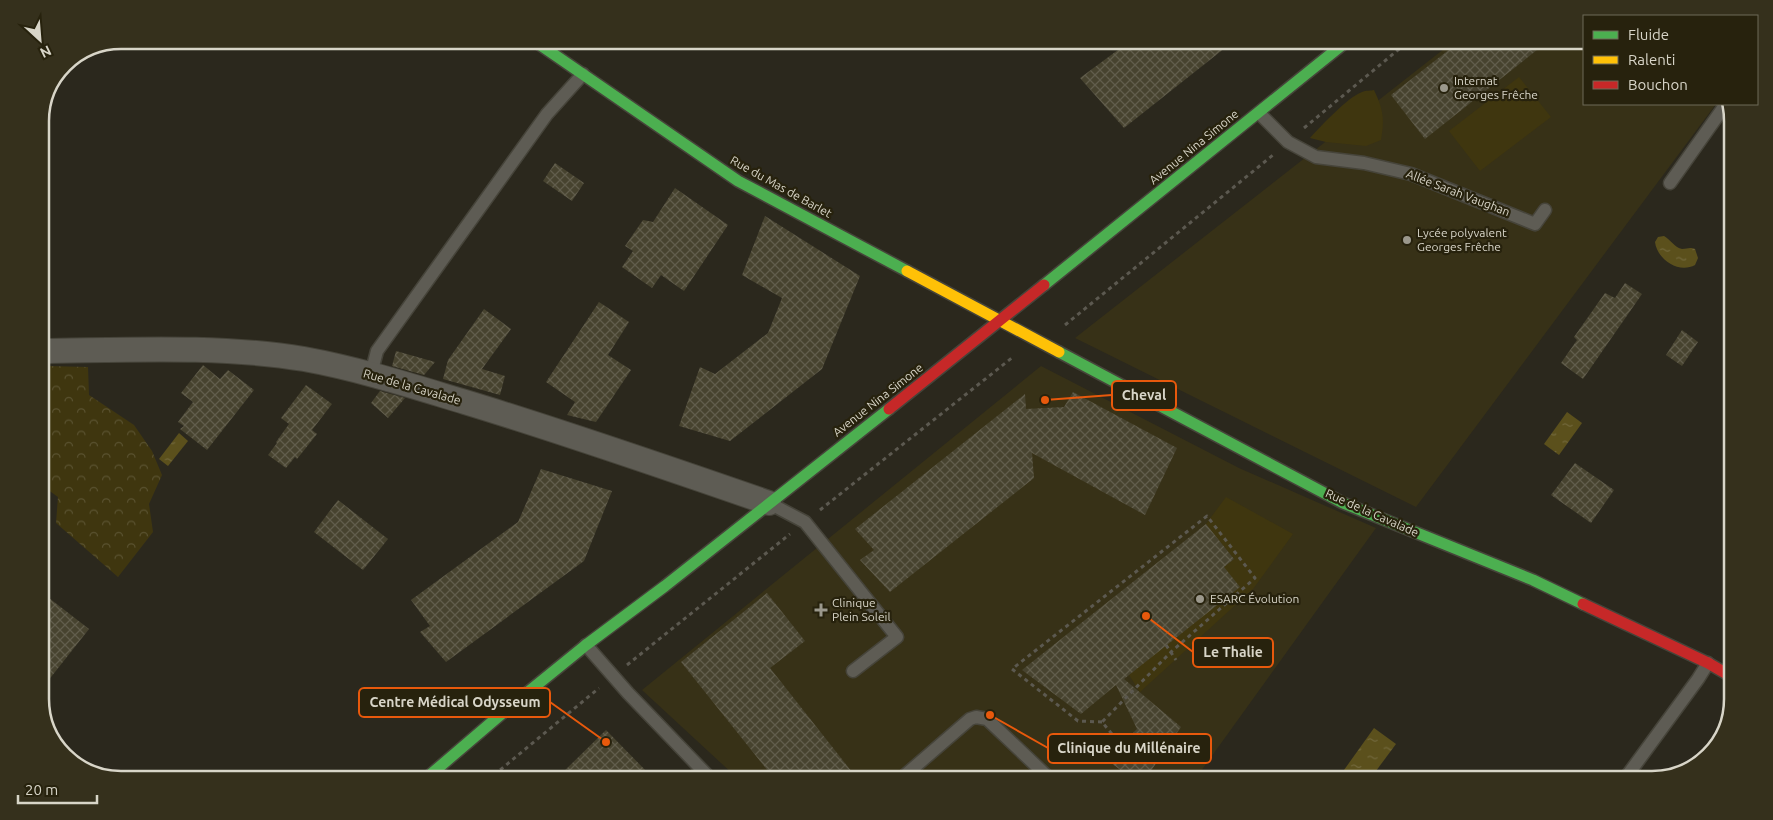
<svg xmlns="http://www.w3.org/2000/svg" width="1773" height="820" font-family="Ubuntu,sans-serif">
  <style>
    .built { fill: #373117 }
    .green { fill: #3f360f }
    .forest { fill: url(#forest-crowns) }
    .water { fill: url(#water-ripples) }
    .building { fill: url(#building-cross-hatch) }
    .lines { fill: none; stroke-linecap: round; stroke-linejoin: round }
    .lane-casing { stroke: #46443a; stroke-width: 15 }
    .street-casing { stroke: #46443a; stroke-width: 26 }
    .fast-casing { stroke: #46443a; stroke-width: 14 }
    .slow-casing { stroke: #46443a; stroke-width: 14 }
    .jam-casing { stroke: #46443a; stroke-width: 14 }
    .path { stroke: #5c5950; stroke-width: 3; stroke-dasharray: 4 4; stroke-linecap: butt }
    .lane { stroke: #5e5c54; stroke-width: 12 }
    .street { stroke: #5e5c54; stroke-width: 24 }
    .fast { stroke: #4caf50; stroke-width: 11 }
    .slow { stroke: #ffc107; stroke-width: 11 }
    .jam { stroke: #c62828; stroke-width: 11 }
    .poi-dot { fill: #9b988c; stroke: #27220d; stroke-width: 2 }
    .labels { text-anchor: middle; stroke-width: 4.5; stroke-linejoin: round; paint-order: stroke }
    .poi-label { font-size: 12px; fill: #d8d5c8; stroke: #27220d; text-anchor: start }
    .street-label { font-size: 12px; fill: #d8d5c8; stroke: #27220d }
    .rim { fill: none; stroke: #d8d5c8; stroke-width: 2.5 }
    .leader { fill: none; stroke: #e8590c; stroke-width: 2 }
    .callout-dot { fill: #e8590c; stroke: #27220d; stroke-width: 2 }
    .callout { fill: #27220d; stroke: #e8590c; stroke-width: 2 }
    .callout-label { font-size: 14px; text-anchor: middle; font-weight: bold; fill: #d8d5c8 }
  </style>
  <defs>
    <pattern id="forest-crowns" width="20" height="18" patternUnits="userSpaceOnUse" patternTransform="scale(1.25)"><rect width="20" height="18" fill="#3f360f"/><path d="M2 6a3 3 0 1 1 6 0M12 15a3 3 0 1 1 6 0" fill="none" stroke="#5a5230"/></pattern>
    <pattern id="water-ripples" width="26" height="14" patternUnits="userSpaceOnUse" patternTransform="scale(1.25)"><rect width="26" height="14" fill="#5b501c"/><path d="M2 4q2-2 4 0t4 0M15 11q2-2 4 0t4 0" fill="none" stroke="#72683c"/></pattern>
    <pattern id="building-cross-hatch" width="8" height="8" patternUnits="userSpaceOnUse" patternTransform="scale(1.25)"><rect width="8" height="8" fill="#47432f"/><path d="M0 0l8 8M0 8l8-8" fill="none" stroke="#615d4c"/></pattern>
  </defs>
  <rect width="100%" height="100%" fill="#2b281d"/>
  <g class="built">
    <polygon points="1449,45 1584,46 1584,104 1716,104 1416,507 1075,338"/>
    <polygon points="1041,366 1239,468 1376,528 1196,778 735,776 642,690"/>
  </g>
  <g class="green">
    <polygon points="1519,77 1551,117 1480,171 1449,131"/>
    <path d="M 1374,90 C 1383,109 1385,119 1381,140 L 1366,146 L 1326,142 L 1310,138 C 1321,126 1348,97 1362,92 C 1366,90 1371,91 1374,90 Z"/>
    <polygon points="1226,497 1293,534 1253,589 1140,692 1129,675 1224,567 1234,559 1206,524"/>
  </g>
  <polygon class="forest" points="47,366 88,367 89,395 134,425 152,451 162,475 149,504 153,532 118,577 56,523 58,497 40,484 40,375"/>
  <g class="water">
    <path d="M 1664,236 C 1670,239 1675,248 1682,249 C 1688,249 1689,247 1695,249 L 1698,258 L 1695,265 C 1678,274 1657,259 1655,242 L 1658,237 Z"/>
    <polygon points="1567,412 1582,423 1559,455 1544,444"/>
    <polygon points="179,433 188,441 168,466 159,459"/>
    <polygon points="1374,728 1396,744 1370,779 1356,779 1344,770"/>
  </g>
  <g class="building">
    <polygon points="1126,44 1230,44 1124,128 1080,78"/>
    <polygon points="1455,45 1542,46 1425,139 1391,95"/>
    <polygon points="555,163 584,183 572,201 543,181"/>
    <polygon points="675,188 728,225 684,291 661,275 652,288 622,267 633,251 625,246 643,220 653,222"/>
    <polygon points="765,216 860,276 822,369 730,441 679,426 700,367 715,374 768,333 782,298 742,275"/>
    <polygon points="1625,283 1642,294 1583,379 1561,363 1577,340 1574,337 1605,293 1615,298"/>
    <polygon points="599,302 629,322 608,355 631,370 596,422 567,415 575,402 546,382"/>
    <polygon points="484,309 511,329 482,369 505,376 500,395 443,379 448,360"/>
    <polygon points="1682,330 1698,342 1682,366 1666,355"/>
    <polygon points="396,351 435,362 424,375 392,366"/>
    <polygon points="203,365 220,379 228,370 254,390 207,450 180,429 184,426 178,422 193,402 181,393"/>
    <polygon points="306,385 332,404 312,430 317,434 297,459 295,457 286,468 268,455 277,443 276,442 289,424 281,418"/>
    <polygon points="380,391 405,398 388,418 371,403"/>
    <polygon points="1073,392 1177,448 1145,515 1032,453 1034,478 890,592 860,560 874,550 855,529 1025,394 1026,409 1064,407"/>
    <polygon points="1575,463 1614,490 1591,523 1551,495"/>
    <polygon points="541,469 612,491 584,561 446,662 420,632 430,626 411,600 518,522"/>
    <polygon points="338,500 388,539 363,570 314,532"/>
    <polygon points="1206,524 1234,559 1224,567 1240,587 1124,679 1181,727 1146,778 1131,778 1106,759 1137,729 1116,685 1081,714 1022,670"/>
    <polygon points="40,591 89,629 40,691"/>
    <polygon points="767,593 805,641 770,668 856,777 772,776 681,662"/>
    <polygon points="606,730 651,776 559,776"/>
  </g>
  <g class="lines">
    <g class="lane-casing">
      <g id="lane">
        <polyline points="1259,113 1288,142 1316,157 1364,163 1411,174 1535,224 1545,210"/>
        <polyline points="1670,183 1726,104"/>
        <polyline points="371,374 377,351 547,114 583,74"/>
        <polyline points="769,503 805,522 897,637 853,671"/>
        <polyline points="586,645 628,693 708,776"/>
        <polyline points="903,777 970,719 976,717 987,719 1049,778"/>
        <polyline points="1624,780 1698,679 1708,663"/>
      </g>
    </g>
    <g class="street-casing">
      <path id="street" d="M 40,351 C 128,350 218,345 304,359 C 359,369 412,386 465,402 C 567,433 668,468 769,503"/>
    </g>
    <g class="fast-casing">
      <g id="fast">
        <polyline points="536,42 738,181 907,271"/>
        <polyline points="1044,285 1342,45"/>
        <polyline points="1059,352 1343,503 1533,580 1583,604"/>
        <polyline points="430,775 506,710 586,645 665,586 889,409"/>
      </g>
    </g>
    <g class="slow-casing">
      <polyline id="slow" points="907,271 1059,352"/>
    </g>
    <g class="jam-casing">
      <g id="jam">
        <polyline points="889,409 1044,285"/>
        <polyline points="1583,604 1708,663 1727,674"/>
      </g>
    </g>
    <g class="path">
      <polyline points="1304,128 1404,45"/>
      <polyline points="1065,325 1273,155"/>
      <polyline points="820,510 1013,357"/>
      <polyline points="1166,645 1176,660"/>
      <polyline points="627,665 790,534"/>
      <polyline points="1102,722 1078,721 1012,669 1207,516 1255,578 1171,652 1102,722 1121,745"/>
      <polyline points="494,775 599,688"/>
    </g>
    <use href="#lane" class="lane"/>
    <use href="#street" class="street"/>
    <use href="#fast" class="fast"/>
    <use href="#slow" class="slow"/>
    <use href="#jam" class="jam"/>
  </g>
  <g class="poi-dot">
    <circle cx="1444" cy="88" r="5"/>
    <circle cx="1407" cy="240" r="5"/>
    <circle cx="1200" cy="599" r="5"/>
    <path d="M818.5 602.5h5v5h5v5h-5v5h-5v-5h-5v-5h5z"/>
  </g>
  <g class="labels">
    <g class="poi-label">
      <text x="1454" y="85">Internat<tspan x="1454" dy="14">Georges Frêche</tspan></text>
      <text x="1417" y="237">Lycée polyvalent<tspan x="1417" dy="14">Georges Frêche</tspan></text>
      <text x="1210" y="603">ESARC Évolution</text>
      <text x="832" y="607">Clinique<tspan x="832" dy="14">Plein Soleil</tspan></text>
    </g>
    <g class="street-label">
      <text transform="translate(1194 147) rotate(-39)" y="4">Avenue Nina Simone</text>
      <text transform="translate(781 187) rotate(29)" y="4">Rue du Mas de Barlet</text>
      <text transform="translate(1458 193) rotate(21)" y="4">Allée Sarah Vaughan</text>
      <text transform="translate(412 387) rotate(16)" y="4">Rue de la Cavalade</text>
      <text transform="translate(878 400) rotate(-38)" y="4">Avenue Nina Simone</text>
      <text transform="translate(1372 513) rotate(24)" y="4">Rue de la Cavalade</text>
    </g>
  </g>
  <path d="M0 0H1773V820H0ZM121 49H1652A72 72 0 0 1 1724 121V699A72 72 0 0 1 1652 771H121A72 72 0 0 1 49 699V121A72 72 0 0 1 121 49Z" fill="#35301c" fill-rule="evenodd"/>
  <path class="rim" d="M121 49H1652A72 72 0 0 1 1724 121V699A72 72 0 0 1 1652 771H121A72 72 0 0 1 49 699V121A72 72 0 0 1 121 49Z"/>
  <path class="leader" d="M1045 400L1112 395M1146 616L1193 652M606 742L550 702M990 715L1048 748"/>
  <g class="callout-dot">
    <circle cx="1045" cy="400" r="5"/>
    <circle cx="1146" cy="616" r="5"/>
    <circle cx="606" cy="742" r="5"/>
    <circle cx="990" cy="715" r="5"/>
  </g>
  <g class="callout">
    <rect x="1112" y="381" width="64" height="29" rx="5"/>
    <rect x="1193" y="638" width="80" height="29" rx="5"/>
    <rect x="359" y="688" width="191" height="29" rx="5"/>
    <rect x="1048" y="734" width="163" height="29" rx="5"/>
  </g>
  <g class="callout-label">
    <text x="1144" y="400">Cheval</text>
    <text x="1233" y="657">Le Thalie</text>
    <text x="455" y="707">Centre Médical Odysseum</text>
    <text x="1129" y="753">Clinique du Millénaire</text>
  </g>
  <rect x="1583" y="15" width="175" height="90" fill="#27220d" stroke="#6e6a58"/>
  <rect x="1593" y="31" width="25" height="8" fill="#4caf50" stroke="#6e6a58"/>
  <text x="1628" y="40" font-size="15" fill="#d8d5c8">Fluide</text>
  <rect x="1593" y="56" width="25" height="8" fill="#ffc107" stroke="#6e6a58"/>
  <text x="1628" y="65" font-size="15" fill="#d8d5c8">Ralenti</text>
  <rect x="1593" y="81" width="25" height="8" fill="#c62828" stroke="#6e6a58"/>
  <text x="1628" y="90" font-size="15" fill="#d8d5c8">Bouchon</text>
  <g transform="translate(40 40) rotate(154)" stroke="#27220d" stroke-width="4" paint-order="stroke">
  <path d="M0-4L9 19L0 12L-9 19Z" fill="#d8d5c8"/>
  <text y="-8" font-size="14" font-weight="bold" text-anchor="middle" fill="#d8d5c8">N</text>
  </g>
  <path d="M18 795v8h79v-8" fill="none" stroke="#d8d5c8" stroke-width="2.5"/>
  <text x="25" y="795" font-size="15" fill="#d8d5c8" stroke="#27220d" stroke-width="4" paint-order="stroke">20 m</text>
</svg>
